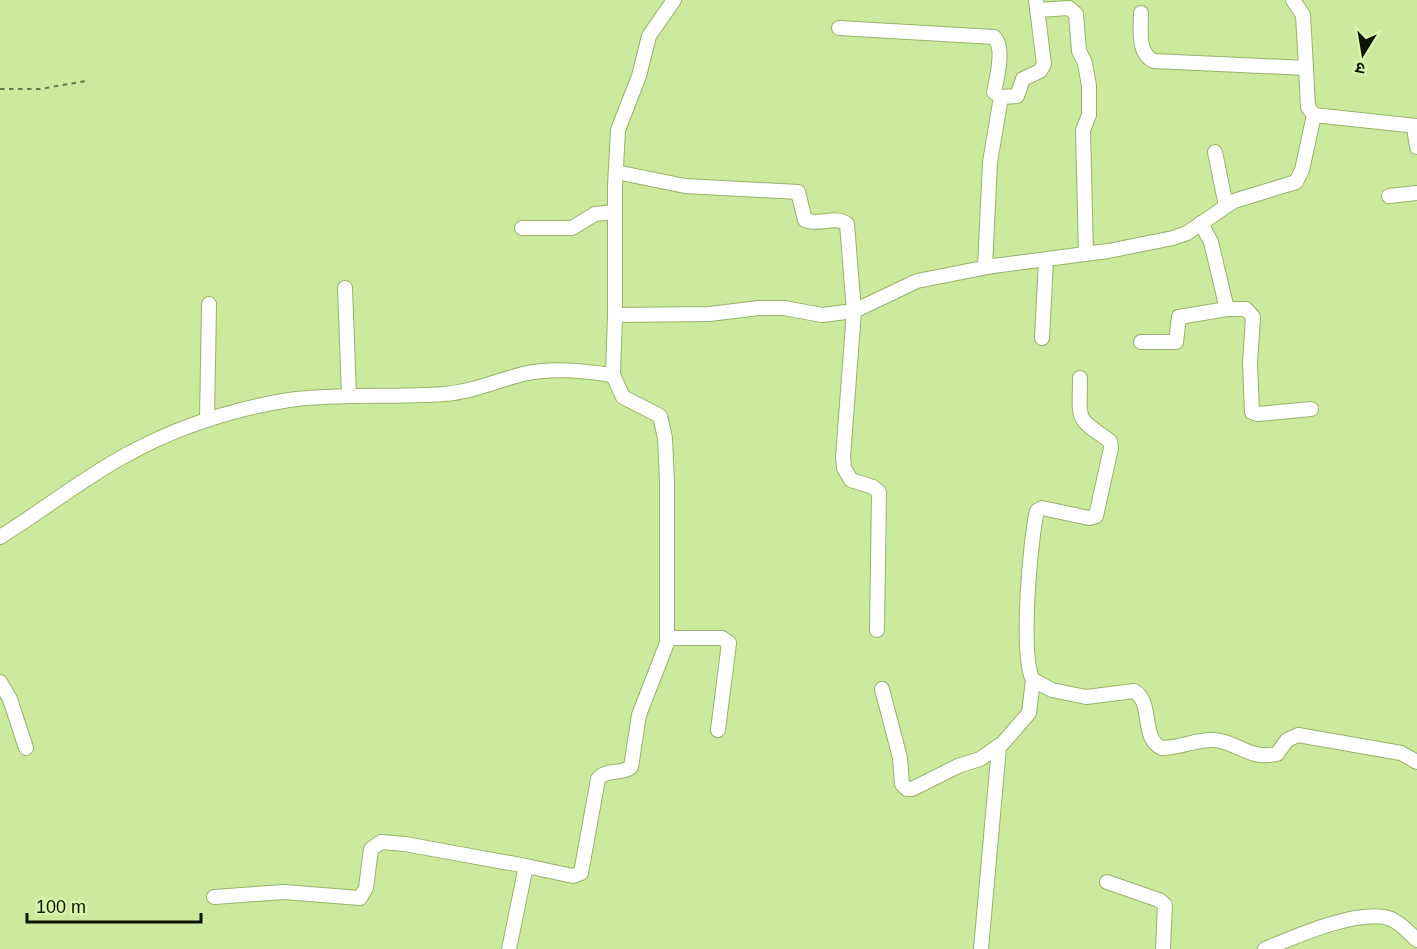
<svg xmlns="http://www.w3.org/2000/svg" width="1417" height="949" font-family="Arial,'Noto Sans Devanagari',sans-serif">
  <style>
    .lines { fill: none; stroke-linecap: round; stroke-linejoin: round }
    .minor-casing { stroke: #97b36a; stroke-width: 16 }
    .path { stroke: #66794b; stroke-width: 2; stroke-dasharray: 4.5 4.5; stroke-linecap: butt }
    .minor { stroke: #fff; stroke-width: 14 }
  </style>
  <rect width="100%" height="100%" fill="#ccea9e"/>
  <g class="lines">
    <g class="minor-casing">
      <g id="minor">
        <polyline points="1293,0 1303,15 1306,68"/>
        <polyline points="1037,10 1069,8 1076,14 1079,51 1085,63 1089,86 1089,115 1083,130 1086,254"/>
        <path d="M 1141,13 C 1141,28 1137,54 1154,61 L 1306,68 L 1308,107 L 1314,115"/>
        <path d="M 839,28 L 994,37 C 1005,47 997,78 994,92 L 1001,97"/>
        <polyline points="1414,127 1417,147"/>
        <polyline points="1215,152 1226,206"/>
        <path d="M 616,172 L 685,186 L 798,192 L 805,220 C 819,226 835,215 847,224 L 854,311 L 843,457 L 844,468 L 851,480 L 873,487 L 879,492 L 877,630"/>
        <polyline points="1389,196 1417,193"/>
        <polyline points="1201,223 1211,242 1227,309 1246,309 1253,317 1250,364 1252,412 1258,414 1311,409"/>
        <polyline points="522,228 572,228 595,214 615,212"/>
        <polyline points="985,267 990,162 1001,97 1017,96 1023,79 1040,71 1044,64 1036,0"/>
        <polyline points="345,288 349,396"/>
        <polyline points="615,315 615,186 618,130 639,76 649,36 674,0"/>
        <polyline points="1042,338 1046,260"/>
        <polyline points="1141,342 1176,342 1179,317 1227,309"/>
        <path d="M 1080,378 C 1080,422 1074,416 1110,441 L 1111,448 L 1096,516 L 1089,518 L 1042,508 L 1037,511 C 1030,540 1020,656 1033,680 L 1052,690 L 1086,697 L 1134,691 C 1154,702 1140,739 1162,748 C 1180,748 1196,739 1214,740 C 1239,742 1248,760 1277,754 L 1287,740 L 1298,735 L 1401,753 L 1417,762"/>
        <polyline points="207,420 209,304"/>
        <path d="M 0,537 C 42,511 82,479 126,455 C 175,428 233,409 289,400 C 340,393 393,398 444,394 C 472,392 496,381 523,374 C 553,367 583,371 613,375 L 615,315 L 709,314 L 759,308 L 784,308 L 822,315 L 854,311 L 917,281 L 993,266 L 1108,251 L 1173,238 L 1187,233 L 1234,201 L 1296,182 L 1302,170 L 1314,115 L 1417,126"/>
        <polyline points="668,638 722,638 729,643 718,730"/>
        <polyline points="0,682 10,699 26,748"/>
        <polyline points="882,689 900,758 902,784 907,789 912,789 958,766 980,759 1003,743 1029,713 1033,680"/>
        <polyline points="1107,882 1159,900 1165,905 1163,949"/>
        <polyline points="214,897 284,892 360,898 366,888 371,849 381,842 405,844 526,866"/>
        <path d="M 509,949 L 526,866 L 573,876 L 581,873 L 598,779 C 607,768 621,775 631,767 L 639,715 L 667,643 L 667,483 L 665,438 L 660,416 L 623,397 L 613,375"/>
        <polyline points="981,949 999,747"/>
        <path d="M 1265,949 C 1294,937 1361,907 1391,919 C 1401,923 1409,933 1417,940"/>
      </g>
    </g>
    <polyline class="path" points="0,89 40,89 86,81"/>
    <use href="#minor" class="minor"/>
  </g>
  <g transform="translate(1363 54) rotate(191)" stroke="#d9f7ab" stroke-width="4.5" paint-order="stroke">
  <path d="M0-4.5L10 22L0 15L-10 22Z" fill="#0a1300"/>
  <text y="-9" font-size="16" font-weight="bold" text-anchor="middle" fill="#0a1300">उ</text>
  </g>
  <path d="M27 913v9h174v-9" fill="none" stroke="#0a1300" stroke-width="3"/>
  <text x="36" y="913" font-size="18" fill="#0a1300" stroke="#d9f7ab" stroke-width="4.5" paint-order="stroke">100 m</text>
</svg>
